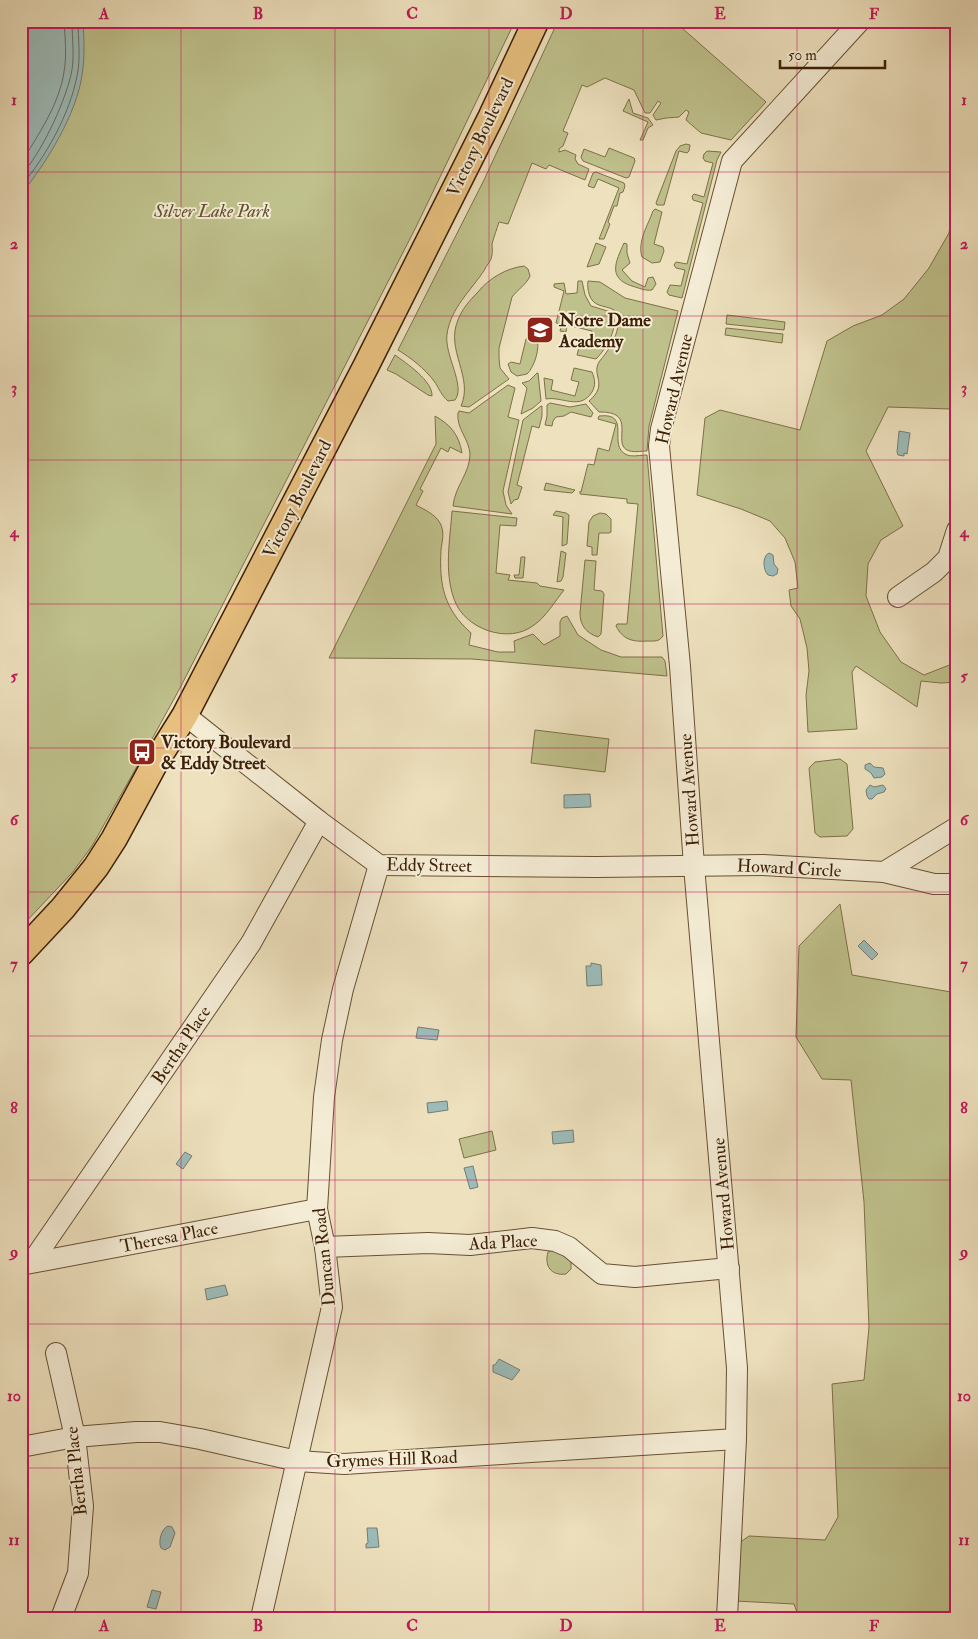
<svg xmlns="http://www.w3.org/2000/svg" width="978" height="1639" font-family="'IM FELL Double Pica',serif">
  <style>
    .green { fill: #bfc18c; stroke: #7e7048 }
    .water { fill: #9cbcba; stroke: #767d72 }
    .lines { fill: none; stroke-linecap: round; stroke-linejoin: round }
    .shore { stroke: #6c6e60; stroke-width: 1 }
    .minor-casing { stroke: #685033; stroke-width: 22 }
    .major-casing { stroke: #3c1f05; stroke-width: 28 }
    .minor { stroke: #f4ecd5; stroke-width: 20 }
    .major { stroke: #e7c07f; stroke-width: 25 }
    .grid { fill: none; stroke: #c2185b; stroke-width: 1; stroke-opacity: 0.55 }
    .labels { text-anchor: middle; stroke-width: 4; stroke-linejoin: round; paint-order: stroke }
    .street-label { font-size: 18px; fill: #3c1f05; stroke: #f4ecd5 }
    .park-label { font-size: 18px; font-style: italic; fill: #63502e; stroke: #f4ecd5 }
    .poi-label { font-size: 18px; font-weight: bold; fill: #3c1f05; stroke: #f4ecd5; text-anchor: start }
    .neatline { fill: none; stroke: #c2185b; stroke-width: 2 }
    .grid-label { font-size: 16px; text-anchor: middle; font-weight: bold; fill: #c2185b }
  </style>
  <rect width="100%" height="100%" fill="#eee1be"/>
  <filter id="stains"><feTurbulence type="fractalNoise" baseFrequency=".004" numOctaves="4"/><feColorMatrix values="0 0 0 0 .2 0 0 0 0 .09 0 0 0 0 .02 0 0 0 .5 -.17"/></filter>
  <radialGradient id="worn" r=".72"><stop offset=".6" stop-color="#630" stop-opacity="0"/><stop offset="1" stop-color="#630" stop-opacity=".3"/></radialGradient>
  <g class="green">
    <polygon points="21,21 515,21 416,227 180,688 146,750 142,748 136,759 140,761 92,846 72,873 21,927"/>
    <path d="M 558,21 L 674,21 L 766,102 L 731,140 L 701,133 L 686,120 L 689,112 L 686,110 L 679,117 L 666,118 L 656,120 L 653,115 L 661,103 L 658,101 L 650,113 L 645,113 L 634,90 L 605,78 L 587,87 L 582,85 L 563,131 L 568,133 L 563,146 L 559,149 L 559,152 L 565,150 L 576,155 L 575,159 L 578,164 L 589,169 L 585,180 L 549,165 L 546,169 L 532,163 L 508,224 L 499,222 C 497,229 494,236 492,244 C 492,248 493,254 491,259 C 490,262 486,266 485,269 C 471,291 451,307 447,334 C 444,355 466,386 455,400 L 448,401 C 441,395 439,388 434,381 C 424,368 411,358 398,350 L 483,182 Z"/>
    <polygon points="629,99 633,113 648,118 653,125 648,128 643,140 640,140 648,122 623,111"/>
    <polygon points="686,144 690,145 689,151 687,153 679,151 664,205 657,205 656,203 676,151 680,146"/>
    <polygon points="609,148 634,158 635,161 629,177 626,178 583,161 581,157 584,149 605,157"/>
    <polygon points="707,151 721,152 717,160 682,298 669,295 667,292 670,285 681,286 685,270 676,268 674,265 676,262 687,264 703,203 693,200 692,196 694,194 704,197 713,163 705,161 703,158 704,154"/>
    <polygon points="596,172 624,183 625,186 623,192 620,193 617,206 614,206 608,222 610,224 604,239 599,239 619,188 598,179 594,188 588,186 593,173"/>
    <polygon points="953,206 957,206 957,397 951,409 888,407 866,451 903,526 881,540 868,564 866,596 880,632 901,662 924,675 957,662 957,682 941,683 921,681 917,707 856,666 852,672 857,729 808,732 806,695 809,671 807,648 800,619 791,606 789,590 798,588 795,562 785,538 770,521 741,509 697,495 705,418 720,410 800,430 827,341 853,326 882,315 904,299 929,268 949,233"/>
    <path d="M 655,209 L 662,212 L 654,244 L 663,247 L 664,251 L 660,262 L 652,263 L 642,257 C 637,242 648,225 653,211 Z"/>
    <polygon points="596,243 606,247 599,264 587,267"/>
    <path d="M 624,243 L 627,244 L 627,253 L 630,263 L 622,270 L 632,281 L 645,287 L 648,278 L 653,277 L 656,284 L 652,290 C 645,291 639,288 632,286 C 607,278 616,261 624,243 Z"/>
    <path d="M 524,266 L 528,269 L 530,276 C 526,285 518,289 512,297 L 499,348 L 499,358 L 500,368 L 509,379 L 469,407 L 461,406 C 474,377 445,350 458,320 C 462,309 470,300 478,292 C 489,278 507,268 524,266 Z"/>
    <path d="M 578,281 L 582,281 L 585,295 L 591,306 L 611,312 C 621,325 606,349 596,359 L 577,355 L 580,344 L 589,346 L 592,331 L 567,325 L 566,332 L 560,331 L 562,324 L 556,323 L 564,291 L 554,287 L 554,284 L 564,283 L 566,294 L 577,293 Z"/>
    <path d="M 588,281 L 600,282 L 625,298 L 678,311 L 649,426 L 647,451 C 641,451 633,453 627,450 C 612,442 638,411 599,412 L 589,401 C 609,384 591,376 599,362 C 601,359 604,356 606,353 C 614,341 624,322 614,310 C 609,307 604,307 599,305 C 589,302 587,289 588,281 Z"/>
    <polygon points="727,315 785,322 784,330 726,324"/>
    <polygon points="726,328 783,334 782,343 725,335"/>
    <path d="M 531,336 L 537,338 C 540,348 535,366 527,374 L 517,376 L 511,372 L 508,364 L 511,362 L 520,364 L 526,339 Z"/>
    <path d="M 395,355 C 406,363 433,381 432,396 L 428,395 L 396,374 L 387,370 Z"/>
    <path d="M 574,368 L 592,372 C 595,379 596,385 592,392 C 580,411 562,396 546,399 L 544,378 L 553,380 L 551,390 L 575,396 L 579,382 L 571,380 Z"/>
    <polygon points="537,373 538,373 541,401 533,408 521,414 527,388 522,383 529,381"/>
    <path d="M 508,385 L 515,388 L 508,417 L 519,420 L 503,491 L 506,505 L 512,514 L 453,506 C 455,486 470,473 470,454 C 469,439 456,428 458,413 L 459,411 L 469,413 Z"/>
    <polygon points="550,403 570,407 586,404 593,413 591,417 571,412 564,416 556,417 553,421 552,426 545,425 547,416 547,405"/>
    <polygon points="541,406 542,406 542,416 539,428 532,426 517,485 522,487 518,499 514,500 511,504 508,492 523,420"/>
    <path d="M 435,416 C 451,425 459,435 462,453 L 450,447 L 448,452 L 441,448 L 420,489 L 423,491 L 416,505 C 425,510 435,514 440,523 C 445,532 442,541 441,550 C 439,585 444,609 471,633 L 469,645 L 498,652 L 515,652 L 514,641 L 533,634 L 544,645 L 560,636 L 560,622 L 562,618 L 567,616 L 578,635 L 601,650 L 621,657 L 662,657 L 665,661 L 667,676 L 472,659 L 329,658 L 436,444 Z"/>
    <path d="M 599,416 C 633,412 606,446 627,455 C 633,457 641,455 647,455 L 663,636 C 659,642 654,641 648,641 C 633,642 623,640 616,626 L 617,624 L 627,624 L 638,504 L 627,503 L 627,499 L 580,494 L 580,491 L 581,492 L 588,464 L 594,465 L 598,448 L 609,451 L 616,424 L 598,419 Z"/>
    <polygon points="546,483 575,490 572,493 544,490"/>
    <path d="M 452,511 L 517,518 L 516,526 L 500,525 L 496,573 L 510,575 L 508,580 L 537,583 L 540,586 L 564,590 C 556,600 545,618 534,625 C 509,645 464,629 454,599 C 444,571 450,540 452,511 Z"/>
    <polygon points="556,511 566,513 569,515 567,544 562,546 563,517 553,515"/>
    <polygon points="600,513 606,514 611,519 611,532 609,533 599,533 597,555 592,555 592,547 587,546 589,522 593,516"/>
    <polygon points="561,551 566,553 563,577 561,581 557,582"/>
    <polygon points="521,557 525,557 523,578 515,578 514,575 519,575"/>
    <path d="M 585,560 L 596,561 L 594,590 L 602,591 L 604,594 L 601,634 L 598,637 C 586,633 580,625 580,613 Z"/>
    <polygon points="535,730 609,739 605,772 531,763"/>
    <polygon points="840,759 847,764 853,829 847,836 820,837 815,833 809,768 815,762"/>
    <polygon points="840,904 852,975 957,993 957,1618 799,1618 794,1604 735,1601 739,1543 749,1536 825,1540 838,1517 832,1384 864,1380 869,1327 864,1202 851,1080 822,1079 796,1037 799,946"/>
    <polygon points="492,1131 496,1150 464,1158 459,1139"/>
    <path d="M 554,1249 L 571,1261 L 571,1269 L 566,1274 C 551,1276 544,1266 548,1252 Z"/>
  </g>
  <g class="water">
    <path d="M 21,21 L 83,21 C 84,39 85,57 82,75 C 77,113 46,164 21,194 Z"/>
    <polygon points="899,431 910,433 907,454 904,453 904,456 898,455 897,452"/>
    <path d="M 769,553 L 773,555 L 774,564 L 778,569 L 777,574 L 773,576 L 768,575 C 763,570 762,556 769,553 Z"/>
    <polygon points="870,763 874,767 883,768 885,774 882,777 874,778 871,773 865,769 865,765"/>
    <polygon points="870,785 874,787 883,785 886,789 884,792 877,794 872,799 869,799 867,796 866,790"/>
    <polygon points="590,794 591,807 564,808 564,795"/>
    <polygon points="864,940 878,954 872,960 858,946"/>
    <polygon points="591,963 601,965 602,985 587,986 586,966 591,966"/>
    <polygon points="418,1027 439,1030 437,1040 416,1038"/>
    <polygon points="447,1101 448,1110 428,1113 427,1103"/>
    <polygon points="573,1130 574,1142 553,1144 552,1132"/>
    <polygon points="185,1152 192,1156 183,1169 176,1164"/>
    <polygon points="473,1166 478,1187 470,1189 464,1168"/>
    <polygon points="225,1285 228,1295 207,1300 205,1289"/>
    <polygon points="499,1359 520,1370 512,1380 493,1372 493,1365 495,1365"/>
    <path d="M 168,1526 L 172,1527 L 175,1533 L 170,1547 L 165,1550 L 161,1548 C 158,1542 161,1529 168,1526 Z"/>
    <polygon points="367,1528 377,1528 379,1547 366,1548 366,1544 368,1543"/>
    <polygon points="152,1590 161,1592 156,1609 147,1607"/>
  </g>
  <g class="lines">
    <g class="shore">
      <path d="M 21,163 C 38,135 59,105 64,72 C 67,55 65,38 64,21"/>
      <path d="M 21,176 C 42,151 63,107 71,75 C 75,58 72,39 72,21"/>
      <path d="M 21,186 C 46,157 70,113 77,76 C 81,58 78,39 78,21"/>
    </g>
    <g class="minor-casing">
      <g id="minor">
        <polyline points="898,597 934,572 948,558 957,530"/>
        <polyline points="185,715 319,821 379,865 596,867 763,865 884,872 934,884 957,884"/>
        <polyline points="884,872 957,827"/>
        <polyline points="325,1247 428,1243 470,1245 532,1238 555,1241 569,1247 602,1274 635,1277 729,1268"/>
        <polyline points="32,1262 251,943 319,821"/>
        <polyline points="26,1264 317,1209"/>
        <polyline points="56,1353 75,1437 83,1506 78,1573 61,1618"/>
        <polyline points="21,1447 75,1437 136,1432 160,1432 200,1439 297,1461 344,1464 736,1439"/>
        <polyline points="261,1618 332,1307 325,1247 317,1209 324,1097 332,1040 343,989 379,865"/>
        <polyline points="727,1618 736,1439 737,1368 694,866 680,666 659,446 661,429 732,161 860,21"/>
      </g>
    </g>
    <g class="major-casing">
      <polyline id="major" points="21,953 63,908 96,867 114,839 155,763 185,715 366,366 491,117 536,21"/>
    </g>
    <use href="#minor" class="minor"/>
    <use href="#major" class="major"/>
  </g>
  <path class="grid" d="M 181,21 L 181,1618M 335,21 L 335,1618M 489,21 L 489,1618M 643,21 L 643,1618M 797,21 L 797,1618M 21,172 L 957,172M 21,316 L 957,316M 21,460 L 957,460M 21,604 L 957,604M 21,748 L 957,748M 21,892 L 957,892M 21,1036 L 957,1036M 21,1180 L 957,1180M 21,1324 L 957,1324M 21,1468 L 957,1468"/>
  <defs>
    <g id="school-square" transform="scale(1.4375)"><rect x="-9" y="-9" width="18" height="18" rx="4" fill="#8f2418" stroke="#f4ecd5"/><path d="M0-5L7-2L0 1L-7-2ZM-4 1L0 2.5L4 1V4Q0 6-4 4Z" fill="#fff"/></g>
    <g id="bus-square" transform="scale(1.4375)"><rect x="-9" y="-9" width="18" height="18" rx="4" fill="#8f2418" stroke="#f4ecd5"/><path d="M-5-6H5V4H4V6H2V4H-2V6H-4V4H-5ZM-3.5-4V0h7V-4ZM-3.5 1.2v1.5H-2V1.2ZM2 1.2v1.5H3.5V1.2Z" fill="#fff"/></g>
  </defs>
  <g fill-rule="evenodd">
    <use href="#school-square" x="540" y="330"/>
    <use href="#bus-square" x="142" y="752"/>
  </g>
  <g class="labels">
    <g class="street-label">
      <text transform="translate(480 137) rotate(-64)" y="6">Victory Boulevard</text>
      <text transform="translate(674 389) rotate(-77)" y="6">Howard Avenue</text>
      <text transform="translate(297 499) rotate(-63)" y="6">Victory Boulevard</text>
      <text transform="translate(689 790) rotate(-94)" y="6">Howard Avenue</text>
      <text transform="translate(429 865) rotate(1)" y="6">Eddy Street</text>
      <text transform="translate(789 868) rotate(3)" y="6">Howard Circle</text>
      <text transform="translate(181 1045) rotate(-56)" y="6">Bertha Place</text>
      <text transform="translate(723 1194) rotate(-95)" y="6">Howard Avenue</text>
      <text transform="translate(169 1237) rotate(-11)" y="6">Theresa Place</text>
      <text transform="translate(503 1242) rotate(-3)" y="6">Ada Place</text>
      <text transform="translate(324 1257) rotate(-96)" y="6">Duncan Road</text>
      <text transform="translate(392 1459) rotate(-2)" y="6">Grymes Hill Road</text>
      <text transform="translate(76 1471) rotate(-96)" y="6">Bertha Place</text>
    </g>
    <g class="park-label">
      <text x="212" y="217">Silver Lake Park</text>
    </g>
    <g class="poi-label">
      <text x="559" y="326">Notre Dame<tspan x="559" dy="21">Academy</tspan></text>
      <text x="161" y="748">Victory Boulevard<tspan x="161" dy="21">&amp; Eddy Street</tspan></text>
    </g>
  </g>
  <rect width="978" height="1639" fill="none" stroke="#eee1be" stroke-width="55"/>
  <path d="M780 60v8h105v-8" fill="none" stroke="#3c1f05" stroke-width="2.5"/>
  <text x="788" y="60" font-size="15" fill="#3c1f05" stroke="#f4ecd5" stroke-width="4" paint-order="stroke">50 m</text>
  <rect x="28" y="28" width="922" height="1584" class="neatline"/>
  <g class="grid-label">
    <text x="104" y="19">A</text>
    <text x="258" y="19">B</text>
    <text x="412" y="19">C</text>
    <text x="566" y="19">D</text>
    <text x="720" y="19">E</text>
    <text x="874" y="19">F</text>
    <text x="14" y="105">1</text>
    <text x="964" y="105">1</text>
    <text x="14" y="249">2</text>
    <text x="964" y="249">2</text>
    <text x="14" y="393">3</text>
    <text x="964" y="393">3</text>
    <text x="14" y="537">4</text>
    <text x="964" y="537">4</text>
    <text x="14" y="681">5</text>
    <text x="964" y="681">5</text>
    <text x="14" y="825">6</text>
    <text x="964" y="825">6</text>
    <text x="14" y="969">7</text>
    <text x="964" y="969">7</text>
    <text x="14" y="1113">8</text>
    <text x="964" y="1113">8</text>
    <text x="14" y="1257">9</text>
    <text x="964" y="1257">9</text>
    <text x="14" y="1401">10</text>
    <text x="964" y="1401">10</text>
    <text x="14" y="1545">11</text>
    <text x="964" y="1545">11</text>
    <text x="104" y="1631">A</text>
    <text x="258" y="1631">B</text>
    <text x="412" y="1631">C</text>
    <text x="566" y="1631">D</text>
    <text x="720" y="1631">E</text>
    <text x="874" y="1631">F</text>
  </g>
  <rect width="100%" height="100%" filter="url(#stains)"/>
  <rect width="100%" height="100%" fill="url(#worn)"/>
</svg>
